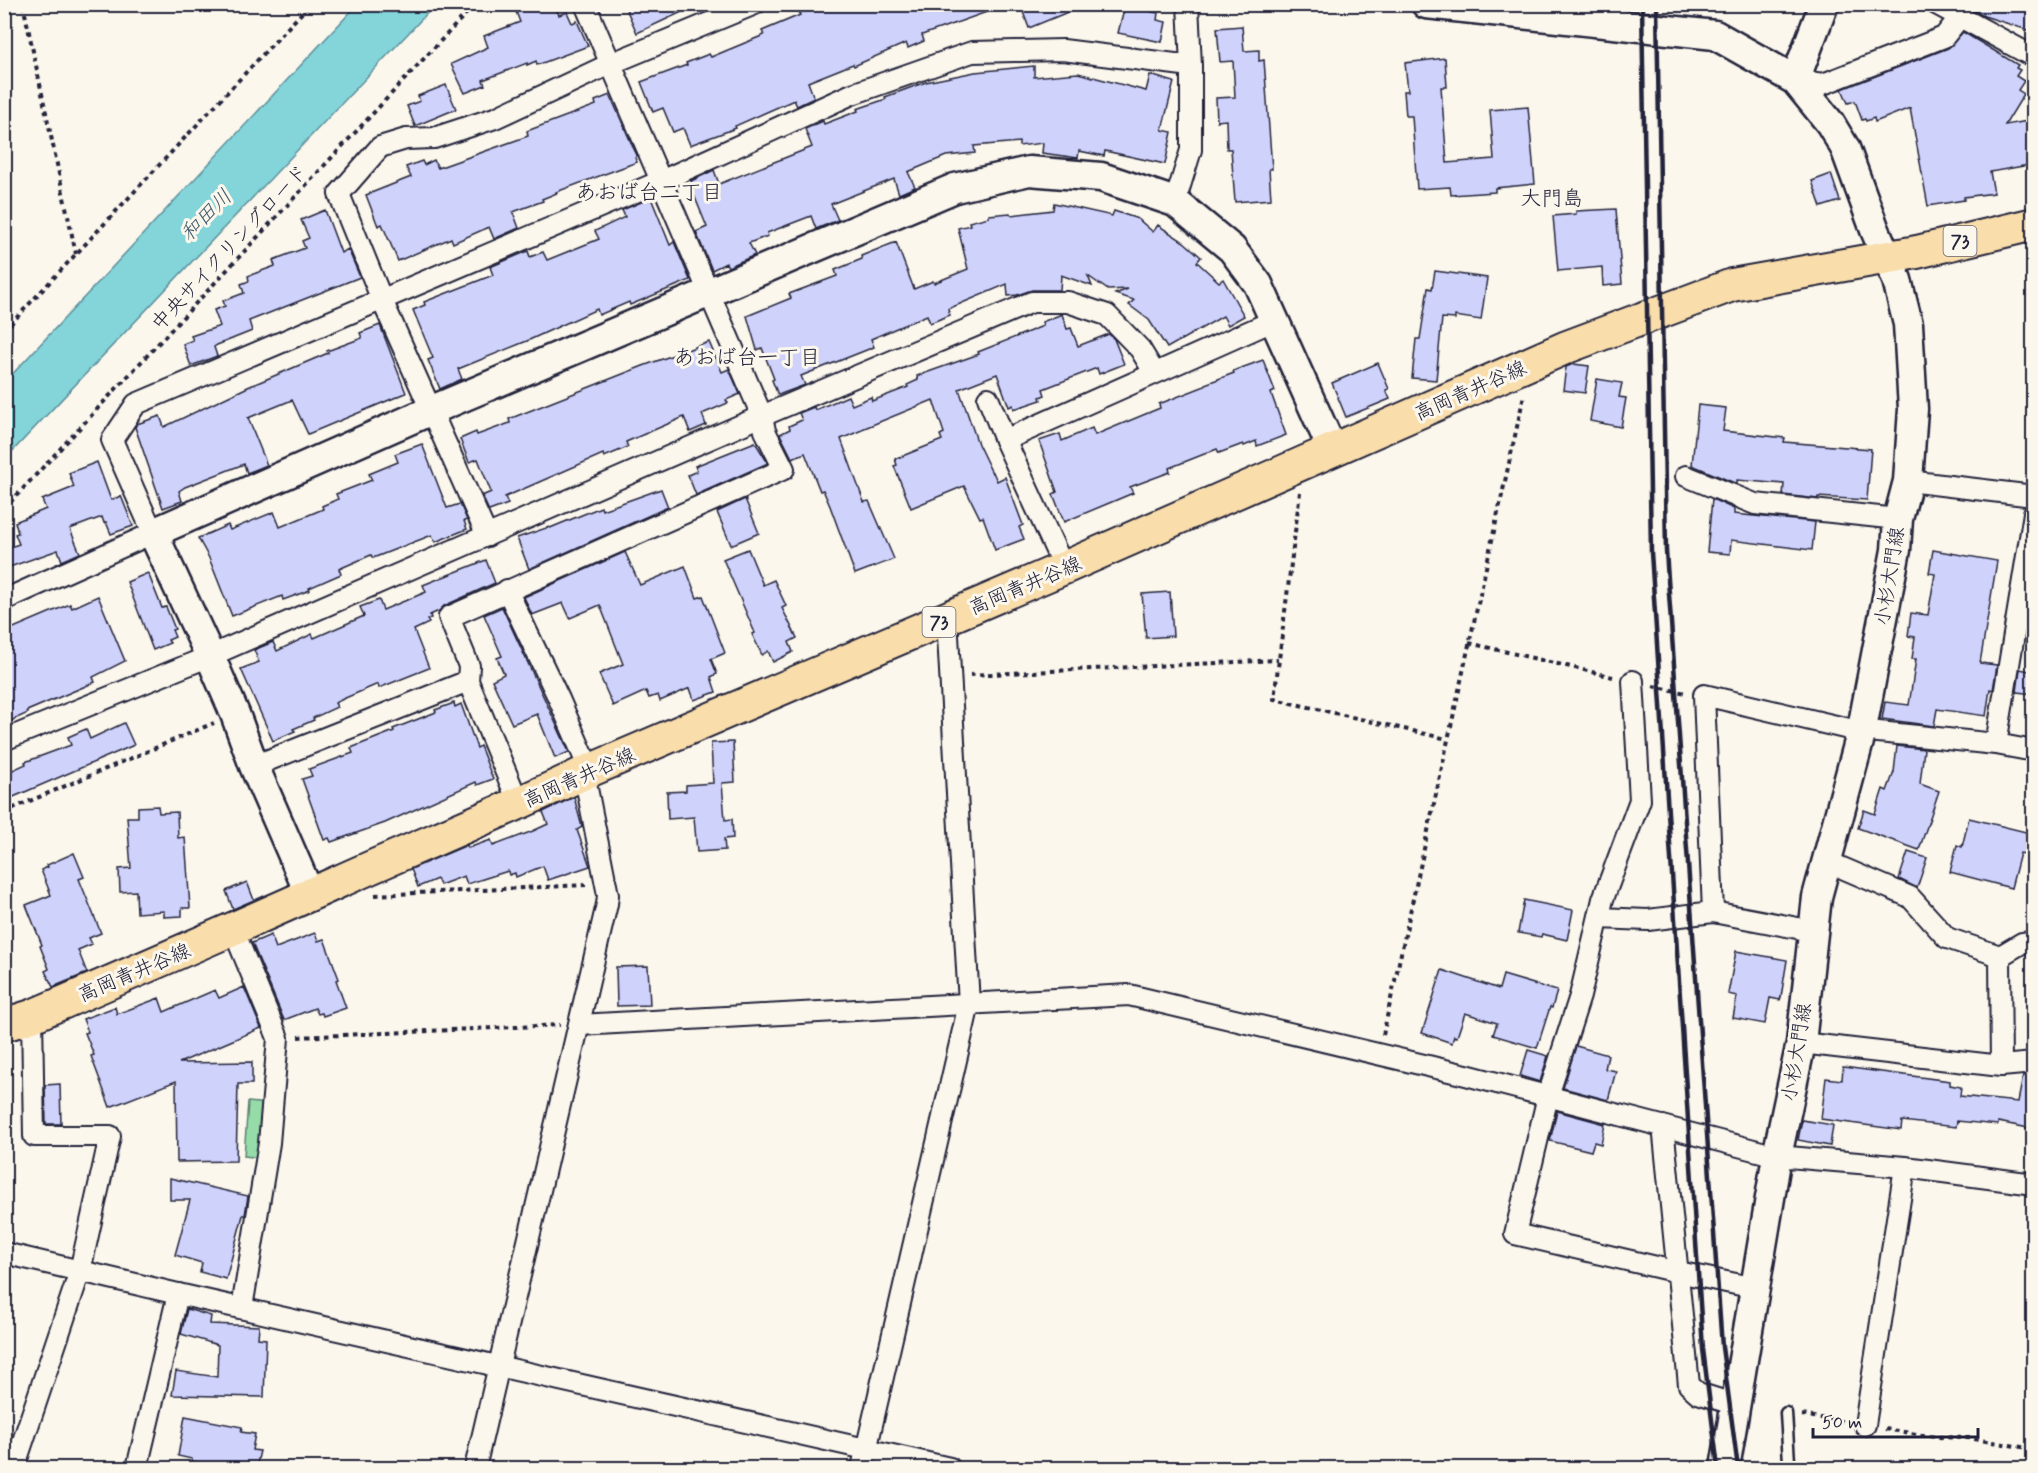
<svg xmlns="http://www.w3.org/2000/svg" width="2038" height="1473" font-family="Mynerve,'Klee One',sans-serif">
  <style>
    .green { fill: #96dca9; stroke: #5c7f72; stroke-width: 1.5 }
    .water { fill: #83d5d9; stroke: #5c8d9a; stroke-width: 1.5 }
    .building { fill: #cfd3fc; stroke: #22223b; stroke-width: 1.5 }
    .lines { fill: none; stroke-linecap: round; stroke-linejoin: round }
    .lane-casing { stroke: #22223b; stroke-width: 15 }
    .street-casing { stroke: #22223b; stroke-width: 24 }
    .secondary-casing { stroke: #22223b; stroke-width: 33 }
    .primary-casing { stroke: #22223b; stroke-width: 36 }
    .path { stroke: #22223b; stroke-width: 4; stroke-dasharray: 4.5 4.5; stroke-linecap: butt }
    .lane { stroke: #fbf7ec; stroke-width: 10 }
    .street { stroke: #fbf7ec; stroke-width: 20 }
    .secondary { stroke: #fbf7ec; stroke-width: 28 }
    .primary { stroke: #f9ddab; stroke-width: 32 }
    .rail { stroke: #22223b; stroke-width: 4.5 }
    .labels { text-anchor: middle; stroke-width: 6; stroke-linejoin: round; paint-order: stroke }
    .shield { fill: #fbf7ec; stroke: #636270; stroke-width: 1.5 }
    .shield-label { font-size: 18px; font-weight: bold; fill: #22223b }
    .street-label { font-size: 20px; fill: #22223b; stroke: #fbf7ec }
    .neighbourhood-label { font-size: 21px; fill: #22223b; stroke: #fbf7ec }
    .water-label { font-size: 21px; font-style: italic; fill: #3f586a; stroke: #fbf7ec }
  </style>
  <rect width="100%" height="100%" fill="#fbf7ec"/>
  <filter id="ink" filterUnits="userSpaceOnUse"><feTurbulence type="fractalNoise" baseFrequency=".0167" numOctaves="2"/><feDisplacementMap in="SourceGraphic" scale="12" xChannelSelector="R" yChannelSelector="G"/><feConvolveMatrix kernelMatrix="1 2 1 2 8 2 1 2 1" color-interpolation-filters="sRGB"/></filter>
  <g filter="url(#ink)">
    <polygon class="green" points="248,1102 269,1104 263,1158 244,1156"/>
    <polygon class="water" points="358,4 435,5 5,459 5,382"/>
    <g class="building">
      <polygon points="513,4 554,4 559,15 567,12 572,23 577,21 588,46 537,65 536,61 527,65 527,63 483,80 485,85 465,93 451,64 488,47 484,36 520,22"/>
      <polygon points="624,4 699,4 637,33"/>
      <polygon points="820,4 1001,4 1001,7 922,35 924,41 908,48 906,43 854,66 853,64 808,82 814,98 797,106 794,100 735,126 736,128 690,145 683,128 673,132 663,108 653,112 641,82 687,65 686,63 709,54 711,57 764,35 762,31 800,15 799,13"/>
      <polygon points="1020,4 1085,4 1085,5 1029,28"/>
      <polygon points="1962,4 2034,4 2034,32 1984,16"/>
      <polygon points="1125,6 1158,13 1157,20 1166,22 1162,42 1118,33"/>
      <polygon points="1242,26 1244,51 1259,50 1259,61 1264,60 1272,169 1269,169 1271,199 1235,202 1231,149 1227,149 1226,120 1217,121 1216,98 1235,97 1233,61 1220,62 1217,28"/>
      <polygon points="1963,32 2018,65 2016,68 2020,70 2016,76 2024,81 2018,90 2024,94 2005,125 2034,120 2034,164 1990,172 1994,193 1964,197 1964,200 1928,206 1910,108 1875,122 1874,118 1866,121 1865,119 1862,120 1855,101 1848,103 1842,89 1948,48"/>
      <polygon points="1445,58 1447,87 1441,87 1447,163 1494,159 1490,110 1528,107 1535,184 1495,188 1495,192 1451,195 1450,187 1417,189 1412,116 1406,116 1404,91 1408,91 1405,63"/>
      <polygon points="1034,66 1034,77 1078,73 1146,91 1150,75 1174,82 1162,130 1172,132 1165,164 1105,151 1104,156 1079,151 1078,158 1042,153 1043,143 1019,146 1019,142 974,146 975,153 946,156 908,172 915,187 899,194 894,179 831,204 838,220 816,229 811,216 767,233 768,236 749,243 755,255 728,267 726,263 712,270 696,232 707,227 692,190 694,189 691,181 714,170 719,184 812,147 805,129 823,121 824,124 858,111 857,109 886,99 885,97 926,82 975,72"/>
      <polygon points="446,85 456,109 415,126 407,106 420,101 418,96"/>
      <polygon points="610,95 637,156 635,158 637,162 556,192 557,193 542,199 543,201 513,212 519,228 494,239 489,227 453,243 451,238 398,261 382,224 378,226 366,195 411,177 406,167 422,161 424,165 434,160 438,168 528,136 527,131 596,105 595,101"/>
      <polygon points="1831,174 1840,201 1821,207 1812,181"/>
      <polygon points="651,198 670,245 674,242 690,280 630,305 629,302 599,315 597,309 527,341 458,369 462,379 440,389 428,360 433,358 413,310 425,305 424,302 493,275 490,267 528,251 530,257 543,252 547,260 599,239 595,231 625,217 622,210"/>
      <polygon points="1054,203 1112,216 1114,211 1138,219 1153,232 1158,225 1184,242 1201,257 1197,262 1219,282 1223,279 1244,316 1228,325 1223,316 1167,348 1149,320 1129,305 1134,300 1115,294 1128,289 1108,290 1088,276 1092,286 1061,275 1060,290 1032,290 1017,295 1008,296 1007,284 948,309 950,315 930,323 927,315 871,339 874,347 801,376 805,385 778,395 772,380 774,379 762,348 757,350 747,316 791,298 789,294 837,276 835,270 862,259 861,256 896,242 914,289 933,281 934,283 968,269 958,228 970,225 969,222 989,217 989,215 1010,213 1011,215 1053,210"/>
      <polygon points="1616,209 1622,284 1603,286 1602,267 1558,271 1553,216 1576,214 1576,211"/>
      <polygon points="325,210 341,253 348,249 360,277 249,321 252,331 217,345 214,347 217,356 191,366 183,344 193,340 191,336 220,326 214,310 225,306 223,301 244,293 241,284 249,281 248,276 275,266 273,260 305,248 302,241 309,238 301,220"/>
      <polygon points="1435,271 1487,278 1481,320 1455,316 1455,319 1442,318 1436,380 1412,378 1416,339 1420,339 1428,288 1432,289"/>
      <polygon points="1062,314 1067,329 1071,328 1078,346 1109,334 1114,339 1124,364 1099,374 1097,368 1043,389 1045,395 1040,397 1041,400 1014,409 1013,405 1009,407 997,374 959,389 978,444 992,473 993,472 997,481 1005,477 1023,525 1019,527 1024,539 995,550 983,517 980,518 964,486 911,508 894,466 897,465 895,459 942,440 940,435 944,433 933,400 862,429 862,430 841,439 864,502 869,501 894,559 855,574 830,506 823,490 820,491 805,453 792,458 780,434 790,429 789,426 802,420 799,413 814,407 815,410 848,396 852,405 871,397 872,401 908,387 907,385 918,380 917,376 979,354 978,352 1043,326 1042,322"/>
      <polygon points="380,325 406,393 308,434 292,400 248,418 267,465 247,473 244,464 185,487 179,491 182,501 163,508 135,427 137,424 160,416 164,427 248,387 328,353 327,351 362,338 360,333"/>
      <polygon points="709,342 722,372 729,369 740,394 726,400 728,403 702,414 706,425 690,432 684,417 626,442 628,447 604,457 603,454 505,497 508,504 489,511 482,496 491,492 478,459 469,462 460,439 476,432 477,435 510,423 509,419 643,366"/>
      <polygon points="1263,360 1275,391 1271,393 1286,435 1257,446 1256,441 1244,446 1243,444 1219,453 1217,449 1169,468 1170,472 1130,487 1133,493 1064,522 1053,494 1057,492 1039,441 1060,434 1062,441 1092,428 1095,435 1160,408 1159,404 1205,386 1205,384 1234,373 1233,371"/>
      <polygon points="1378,363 1389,389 1386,390 1390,399 1346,417 1332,383"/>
      <polygon points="1573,364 1589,366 1585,393 1563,390 1566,367"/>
      <polygon points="1597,379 1622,383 1619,397 1626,398 1621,427 1590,421"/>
      <polygon points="1698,405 1726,408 1723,431 1785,438 1784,442 1871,449 1867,500 1818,497 1818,499 1783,495 1784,484 1737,480 1737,484 1692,465"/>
      <polygon points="755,442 768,463 696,495 688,475 697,471 695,466"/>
      <polygon points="422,444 447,508 460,504 467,520 464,521 467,529 435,542 432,535 373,558 371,555 339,569 341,574 309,588 310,590 283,600 282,596 232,616 209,558 198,538 228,525 230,530 274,512 280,527 323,509 322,506 338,499 336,494 372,480 369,474 398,462 395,454"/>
      <polygon points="97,462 111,500 121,496 133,526 111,534 106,522 104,523 102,517 70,529 80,553 62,561 58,550 4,569 4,549 19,544 15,534 18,533 15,522 46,509 42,500 74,487 69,473"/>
      <polygon points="661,489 668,507 529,569 517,538 549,527 550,528 601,507 602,510"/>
      <polygon points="745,499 759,533 731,545 717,512"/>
      <polygon points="1712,499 1734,509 1734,514 1815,522 1812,550 1731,540 1730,554 1707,552"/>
      <polygon points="748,549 763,585 774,580 786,606 782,608 797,638 789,642 793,652 773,662 768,651 762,655 752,634 755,633 723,559"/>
      <polygon points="1933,550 1997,561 1980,663 1997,665 1993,690 1990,689 1986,716 1937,709 1934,726 1882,719 1885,702 1909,705 1916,659 1912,659 1915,637 1908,636 1911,613 1928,615 1935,574 1929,573"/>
      <polygon points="625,552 640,585 685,566 697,598 703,596 725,653 711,659 717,674 711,677 716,692 694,700 690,688 660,701 658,695 649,698 646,691 613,706 599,674 623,664 600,605 570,618 563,603 532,615 524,597"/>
      <polygon points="486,560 495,583 444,606 439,611 430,615 431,618 427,619 429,623 414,630 429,668 379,688 378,684 343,699 335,703 337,707 313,718 314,720 293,729 295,731 273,741 241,669 259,662 254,650 273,642 277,651 312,634 314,638 364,616 360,607 379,600 383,610 426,592 423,585"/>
      <polygon points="148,573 162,608 166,607 175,629 172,630 175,637 168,640 170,643 153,650 127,582"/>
      <polygon points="1170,592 1173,636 1146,638 1142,594"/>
      <polygon points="98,596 125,661 93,677 95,682 27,711 28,713 4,724 4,632 70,604 72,608"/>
      <polygon points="502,607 569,752 555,758 537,714 512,724 492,680 504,674 497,658 502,656 484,615"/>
      <polygon points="2020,669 2034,672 2034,694 2017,692"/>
      <polygon points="454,703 455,707 461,704 477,748 480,746 493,779 477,785 476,782 385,823 331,842 329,838 324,840 302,779 312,776 309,769 353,753 351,748 394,731 393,729 436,712 435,710"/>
      <polygon points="124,723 134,745 4,801 4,774 26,764 25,762 71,745 68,737 86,729 90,739"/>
      <polygon points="733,742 735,782 722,783 725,820 732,819 733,838 724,839 725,850 697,852 694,817 668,819 667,792 686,791 686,785 713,783 711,743"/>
      <polygon points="1897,746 1924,749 1920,784 1939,791 1919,850 1858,828 1864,810 1875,814 1883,789 1887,791 1894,772"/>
      <polygon points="574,797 582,827 577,830 590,866 548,880 543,866 516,877 515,873 509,875 508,871 467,884 464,876 440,885 437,879 418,887 411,869 467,845 468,848 491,840 493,846 533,831 548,824 543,812"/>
      <polygon points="158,806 159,813 177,812 178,838 185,837 190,908 182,908 182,916 164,917 164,911 137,913 136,891 120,892 119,869 131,868 127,817 138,817 138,807"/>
      <polygon points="1969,818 2030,833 2025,854 2020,853 2011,888 1950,872 1957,845 1962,847"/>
      <polygon points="1908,852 1927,858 1917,888 1899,879"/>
      <polygon points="74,853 84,877 79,879 101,933 89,938 92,944 78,950 87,973 53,987 45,971 49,969 40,946 42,945 26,905 51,895 41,870 48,867 47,865"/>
      <polygon points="247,882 254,900 233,909 226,891"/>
      <polygon points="1524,900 1573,910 1567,940 1542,934 1541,937 1518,933"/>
      <polygon points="315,933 318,941 324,939 339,979 336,980 346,1008 323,1016 322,1013 318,1014 315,1008 284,1020 252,943 271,935 276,948"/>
      <polygon points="1736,951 1787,960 1781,997 1780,1000 1770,998 1765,1024 1733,1018 1737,996 1728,994"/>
      <polygon points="648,966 650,1005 617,1006 616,967"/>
      <polygon points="1442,970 1499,989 1503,975 1557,991 1552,1008 1550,1007 1537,1048 1493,1035 1497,1023 1465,1013 1457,1037 1454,1036 1452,1043 1422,1033"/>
      <polygon points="244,987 261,1028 179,1063 252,1062 252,1084 238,1084 236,1161 177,1162 176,1081 110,1107 91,1056 94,1055 85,1033 88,1032 83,1019 115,1007 117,1014 159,998 164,1012 215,990 219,998"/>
      <polygon points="1576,1046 1608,1055 1605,1069 1616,1071 1608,1100 1563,1088"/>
      <polygon points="1528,1050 1548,1056 1540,1082 1520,1076"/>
      <polygon points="1843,1067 1950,1081 1950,1085 1961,1087 1960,1096 2018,1102 2023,1076 2034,1075 2034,1129 1998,1122 1998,1125 1957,1121 1956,1127 1902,1121 1901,1130 1821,1119 1826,1078 1842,1080"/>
      <polygon points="60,1084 61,1124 46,1124 45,1085"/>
      <polygon points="1557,1111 1605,1124 1601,1144 1594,1142 1591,1151 1550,1141"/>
      <polygon points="1802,1120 1833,1125 1830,1146 1798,1140"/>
      <polygon points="170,1178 248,1196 245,1215 243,1215 226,1279 200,1272 202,1263 175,1255 190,1200 170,1200"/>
      <polygon points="187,1309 211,1316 210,1324 259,1326 258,1338 266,1339 264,1397 172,1395 176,1371 217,1377 218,1345 181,1334"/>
      <polygon points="185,1416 242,1427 241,1432 255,1434 252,1450 260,1451 256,1468 241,1468 224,1465 224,1467 192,1461 192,1459 178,1456"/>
    </g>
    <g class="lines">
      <g class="lane-casing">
        <polyline id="lane" points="1783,1468 1789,1462 1786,1413"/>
      </g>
      <g class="street-casing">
        <g id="street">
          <polyline points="1936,4 2034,57"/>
          <polyline points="1795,80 1823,84 1944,37 1960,17"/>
          <polyline points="1175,202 1191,150 1191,66 1188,4"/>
          <polyline points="988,398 1005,440 1064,568"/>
          <polyline points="1005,440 1275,320"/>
          <polyline points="1686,476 1755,504 1898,519"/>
          <polyline points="1908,481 2034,496"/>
          <polyline points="487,536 382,300 339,194 380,147 406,139 434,138 495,118 610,64 755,4"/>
          <polyline points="507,590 559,699 590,771"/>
          <polyline points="4,600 153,533 112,440 136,404 661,181 852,94 972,52 1063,50 1191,66"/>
          <polyline points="468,681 469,666 449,617 784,469 765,431 762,416 585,4"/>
          <polyline points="1633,681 1640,800 1603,899 1580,996 1548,1096 1515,1234 1678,1272 1755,1288"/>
          <polyline points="4,740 210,656 762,416 1032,302 1068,302 1107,315 1140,349 1154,372"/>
          <polyline points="1996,744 2034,751"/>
          <polyline points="254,766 468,681 519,804"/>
          <polyline points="1826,861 1910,897 1947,938 2000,956 2022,943 2034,942"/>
          <polyline points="1599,918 1648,920 1713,912"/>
          <polyline points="233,929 278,1038 269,1143 242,1308"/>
          <polyline points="1813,931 1713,912 1704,695 1849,729 1996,744 2034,513"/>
          <polyline points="2000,956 2001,1066"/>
          <polyline points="579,1025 1129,995 1466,1075 1777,1156 1905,1167 2034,1184"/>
          <polyline points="1801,1043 2001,1066 2034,1063"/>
          <polyline points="1663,1126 1689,1385 1698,1393 1736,1405"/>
          <polyline points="4,1253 178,1294 950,1468"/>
          <polyline points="1865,1425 1905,1167"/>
          <polyline points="14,1468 80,1271 110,1136 34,1136 32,1016"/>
          <polyline points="137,1468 178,1294"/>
          <polyline points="475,1468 607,904 608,895 584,773"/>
          <polyline points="862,1468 969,1004 947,618"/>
        </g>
      </g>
      <g class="secondary-casing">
        <g id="secondary">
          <polyline points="1426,4 1715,35 1795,80 1830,123 1845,148 1875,230 1897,280 1908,324 1913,409 1908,481 1898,519 1896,550 1861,734 1817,897 1801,1043 1777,1156 1725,1468"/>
          <polyline points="1795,80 1824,4"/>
          <polyline points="310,895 254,766 235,714 210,656 153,533 432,410 955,188 1029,171 1101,177 1175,202 1232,249 1258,284 1333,451"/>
        </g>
      </g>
      <g class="primary-casing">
        <path id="primary" d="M 4,1025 L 32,1016 C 134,972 236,928 338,882 C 420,845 503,812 584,773 L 1064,568 L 1567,347 L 1732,285 L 1917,252 L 2034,224"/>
      </g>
      <g class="path">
        <polyline points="23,4 76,254"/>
        <polyline points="4,331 310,4"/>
        <polyline points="1300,492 1274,699 1447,739"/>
        <polyline points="4,509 475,4"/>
        <polyline points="1469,643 1613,677"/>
        <polyline points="970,675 1278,660"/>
        <polyline points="1653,686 1686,693"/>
        <polyline points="4,812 214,723"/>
        <polyline points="375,895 586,885"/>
        <polyline points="1383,1035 1524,395"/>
        <polyline points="298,1037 560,1025"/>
        <polyline points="1802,1415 1845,1422"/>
        <polyline points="1885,1429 1935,1437 1968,1438 2034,1449"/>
      </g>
      <use href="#lane" class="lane"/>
      <use href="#street" class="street"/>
      <use href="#secondary" class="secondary"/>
      <use href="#primary" class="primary"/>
      <g class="rail">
        <polyline points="1642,4 1651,552 1703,1349 1718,1468"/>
        <polyline points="1657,4 1666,551 1722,1347 1738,1468"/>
      </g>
    </g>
  </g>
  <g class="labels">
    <g class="shield">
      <rect x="1943.5" y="226" width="33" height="30" rx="4.5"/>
      <rect x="922.5" y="607" width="33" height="30" rx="4.5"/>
    </g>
    <g class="shield-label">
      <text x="1960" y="247">73</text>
      <text x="939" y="628">73</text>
    </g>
    <g class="street-label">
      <text transform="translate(229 247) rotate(-47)" y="7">中央サイクリングロード</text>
      <text transform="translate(1470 390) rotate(-24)" y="7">高岡青井谷線</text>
      <text transform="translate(1889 576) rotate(-81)" y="7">小杉大門線</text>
      <text transform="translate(1025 585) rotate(-23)" y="7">高岡青井谷線</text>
      <text transform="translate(579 777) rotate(-24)" y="7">高岡青井谷線</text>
      <text transform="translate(134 972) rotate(-23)" y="7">高岡青井谷線</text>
      <text transform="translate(1796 1052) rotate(-81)" y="7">小杉大門線</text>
    </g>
    <g class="neighbourhood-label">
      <text x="649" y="199">あおば台二丁目</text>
      <text x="1552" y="205">大門島</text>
      <text x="747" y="364">あおば台一丁目</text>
    </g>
    <g class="water-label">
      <text transform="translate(206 215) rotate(-45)" y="7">和田川</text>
    </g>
  </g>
  <rect width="2038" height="1473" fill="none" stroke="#fbf7ec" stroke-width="24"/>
  <rect x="12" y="12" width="2014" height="1449" fill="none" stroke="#22223b" stroke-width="2" filter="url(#ink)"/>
  <path d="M1813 1428v9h165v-9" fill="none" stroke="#22223b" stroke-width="3"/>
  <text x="1822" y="1428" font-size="18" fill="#22223b" stroke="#fbf7ec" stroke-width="4.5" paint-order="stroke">50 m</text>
</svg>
